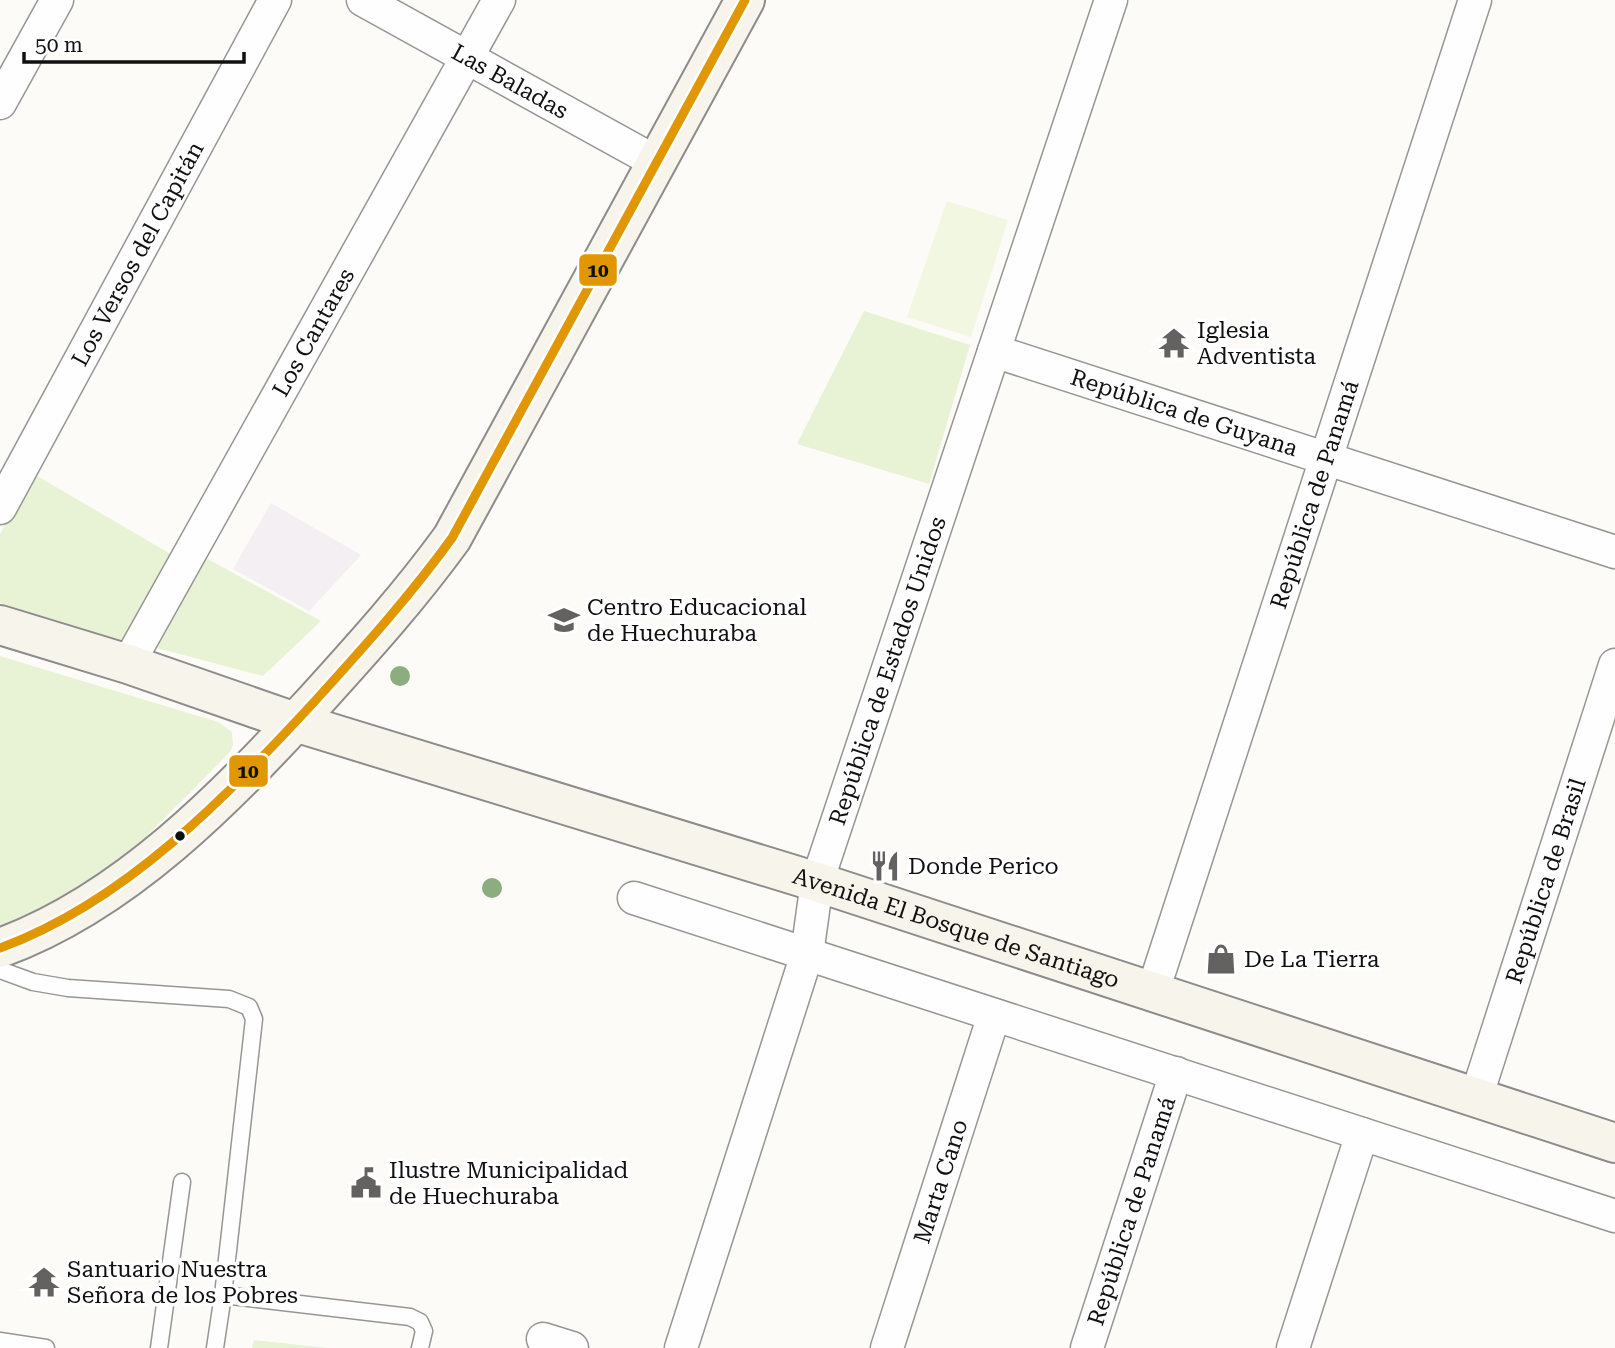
<svg xmlns="http://www.w3.org/2000/svg" width="1615" height="1348" font-family="'Roboto Serif',serif">
  <style>
    .industrial { fill: #f4eff3 }
    .green { fill: #e8f3d5 }
    .pitch { fill: #f1f7e0 }
    .lines { fill: none; stroke-linecap: round; stroke-linejoin: round }
    .lane-casing { stroke: #969694; stroke-width: 19 }
    .street-casing { stroke: #969694; stroke-width: 35 }
    .secondary-casing { stroke: #8d8c8b; stroke-width: 42 }
    .lane { stroke: #fffefe; stroke-width: 16 }
    .street { stroke: #fffefe; stroke-width: 32 }
    .secondary { stroke: #f6f4eb; stroke-width: 38 }
    .bus-1-casing { stroke: #fff; stroke-width: 14 }
    .bus-1 { stroke: #e09702; stroke-width: 9 }
    .tree { fill: #8cad7f }
    .bus-dot { fill: #101010; stroke: #fff; stroke-width: 2.5 }
    .labels { text-anchor: middle; stroke-width: 7; stroke-linejoin: round; paint-order: stroke }
    .street-label { font-size: 23px; fill: #101010; stroke: #fff }
    .poi-label { font-size: 23px; fill: #101010; stroke: #fff; text-anchor: start }
    .line-badge { stroke: #fff; stroke-width: 2.5 }
    .pale-badge-label { font-size: 19px; text-anchor: middle; font-weight: bold; fill: #111 }
  </style>
  <rect width="100%" height="100%" fill="#fcfbf7"/>
  <polygon class="industrial" points="271,503 361,555 309,611 233,569"/>
  <g class="green">
    <polygon points="864,311 970,345 929,484 797,444"/>
    <polygon points="32,473 174,556 122,643 0,603 0,534"/>
    <polygon points="206,558 321,621 263,676 157,648"/>
    <polygon points="0,656 218,722 232,732 233,745 230,752 115,868 0,938"/>
    <polygon points="254,1340 328,1348 252,1348"/>
  </g>
  <polygon class="pitch" points="947,201 1008,220 971,337 907,317"/>
  <g class="lines">
    <g class="lane-casing">
      <g id="lane">
        <polyline points="0,970 33,982 68,988 229,999 249,1007 254,1019 223,1295 215,1348"/>
        <polyline points="223,1295 410,1317 420,1322 424,1331 420,1348"/>
        <polyline points="0,1341 46,1348"/>
        <polyline points="159,1348 182,1182"/>
      </g>
    </g>
    <g class="street-casing">
      <g id="street">
        <path id="s1" d="M 363,0 L 656,162"/>
        <polyline points="0,103 57,0"/>
        <path id="s2" d="M 994,351 L 1615,552"/>
        <path id="s3" d="M 0,508 L 275,0"/>
        <path id="s4" d="M 128,664 L 499,0"/>
        <polyline points="634,898 1615,1216"/>
        <path id="s5" d="M 1153,991 L 1475,0"/>
        <path id="s6" d="M 1476,1098 L 1615,665"/>
        <polyline points="543,1339 572,1348"/>
        <path id="s7" d="M 681,1348 L 807,954 L 817,882 L 1111,0"/>
        <path id="s8" d="M 887,1348 L 994,1015"/>
        <path id="s9" d="M 1087,1348 L 1176,1073"/>
        <polyline points="1293,1348 1362,1134"/>
      </g>
    </g>
    <g class="secondary-casing">
      <g id="secondary">
        <path id="s10" d="M 0,625 L 128,664 L 295,722 L 817,882 L 1615,1143"/>
        <path d="M 0,948 C 126,902 226,797 315,701 C 363,648 410,596 452,538 L 745,0"/>
      </g>
    </g>
    <use href="#lane" class="lane"/>
    <use href="#street" class="street"/>
    <use href="#secondary" class="secondary"/>
    <g class="bus-1-casing">
      <path id="bus-1" d="M 0,948 C 126,902 226,797 315,701 C 363,648 410,596 452,538 L 745,0"/>
    </g>
    <use href="#bus-1" class="bus-1"/>
  </g>
  <g class="tree">
    <circle cx="400" cy="676" r="10"/>
    <circle cx="492" cy="888" r="10"/>
  </g>
  <defs>
    <g id="temple-bare" transform="scale(2.415)"><path d="M0-6L5-2H3V0L6.5 2.5H4V6H1.5V3h-3V6H-4V2.5H-6.5L-3 0V-2H-5Z" fill="#636261" stroke="#fff" stroke-width="2.5" paint-order="stroke"/></g>
    <g id="school-bare" transform="scale(2.415)"><path d="M0-5L7-2L0 1L-7-2ZM-4 1L0 2.5L4 1V4Q0 6-4 4Z" fill="#636261" stroke="#fff" stroke-width="2.5" paint-order="stroke"/></g>
    <g id="restaurant-bare" transform="scale(2.415)"><path d="M-5-6h1v4h1v-4h1v4h1v-4h1v5L-1.5 .5V6h-2V.5L-5-1ZM5-6V6H3V1.5H1.5Q1.5-4 5-6Z" fill="#636261" stroke="#fff" stroke-width="2.5" paint-order="stroke"/></g>
    <g id="shop-bare" transform="scale(2.415)"><path d="M-5-2.5h2.3a2.7 3.5 0 0 1 5.4 0H5L5.5 6h-11ZM-1.5-2.5h3a1.5 2.3 0 0 0-3 0Z" fill="#636261" stroke="#fff" stroke-width="2.5" paint-order="stroke"/></g>
    <g id="civic-bare" transform="scale(2.415)"><path d="M-.6-6.5H3V-4.5H.6V-3L4-1V1h2V6H-6V1h2V-1L-.6-3ZM-1.2 2.5V6h2.4V2.5Z" fill="#636261" stroke="#fff" stroke-width="2.5" paint-order="stroke"/></g>
  </defs>
  <g fill-rule="evenodd">
    <use href="#temple-bare" x="1174" y="343"/>
    <use href="#school-bare" x="564" y="620"/>
    <use href="#restaurant-bare" x="885" y="866"/>
    <use href="#shop-bare" x="1221" y="959"/>
    <use href="#civic-bare" x="366" y="1183"/>
    <use href="#temple-bare" x="44" y="1282"/>
  </g>
  <circle class="bus-dot" cx="180" cy="836" r="6"/>
  <g class="labels">
    <g class="street-label">
      <text dy="8" stroke="none"><textPath href="#s1" startOffset="168">Las Baladas</textPath></text>
      <text dy="8" stroke="none"><textPath href="#s3" startOffset="289">Los Versos del Capitán</textPath></text>
      <text dy="8" stroke="none"><textPath href="#s4" startOffset="380">Los Cantares</textPath></text>
      <text dy="8" stroke="none"><textPath href="#s2" startOffset="200">República de Guyana</textPath></text>
      <text dy="8" stroke="none"><textPath href="#s5" startOffset="522">República de Panamá</textPath></text>
      <text dy="8" stroke="none"><textPath href="#s7" startOffset="709">República de Estados Unidos</textPath></text>
      <text dy="8" stroke="none"><textPath href="#s6" startOffset="228">República de Brasil</textPath></text>
      <text dy="8" stroke="none"><textPath href="#s10" startOffset="1003">Avenida El Bosque de Santiago</textPath></text>
      <text dy="8" stroke="none"><textPath href="#s8" startOffset="175">Marta Cano</textPath></text>
      <text dy="8" stroke="none"><textPath href="#s9" startOffset="144">República de Panamá</textPath></text>
    </g>
    <g class="poi-label">
      <text x="1197" y="338">Iglesia<tspan x="1197" dy="26">Adventista</tspan></text>
      <text x="587" y="615">Centro Educacional<tspan x="587" dy="26">de Huechuraba</tspan></text>
      <text x="908" y="874">Donde Perico</text>
      <text x="1244" y="967">De La Tierra</text>
      <text x="389" y="1178">Ilustre Municipalidad<tspan x="389" dy="26">de Huechuraba</tspan></text>
      <text x="67" y="1277">Santuario Nuestra<tspan x="67" dy="26">Señora de los Pobres</tspan></text>
    </g>
  </g>
  <g class="line-badge">
    <rect x="578" y="253" width="40" height="34" rx="7" fill="#e09702"/>
    <rect x="228" y="754" width="41" height="34" rx="7" fill="#e09702"/>
  </g>
  <g class="pale-badge-label">
    <text x="598" y="277">10</text>
    <text x="248" y="778">10</text>
  </g>
  <path d="M24 52v10h220v-10" fill="none" stroke="#101010" stroke-width="3.5"/>
  <text x="35" y="52" font-size="21" fill="#101010" stroke="#ffffff" stroke-width="5" paint-order="stroke">50 m</text>
</svg>
